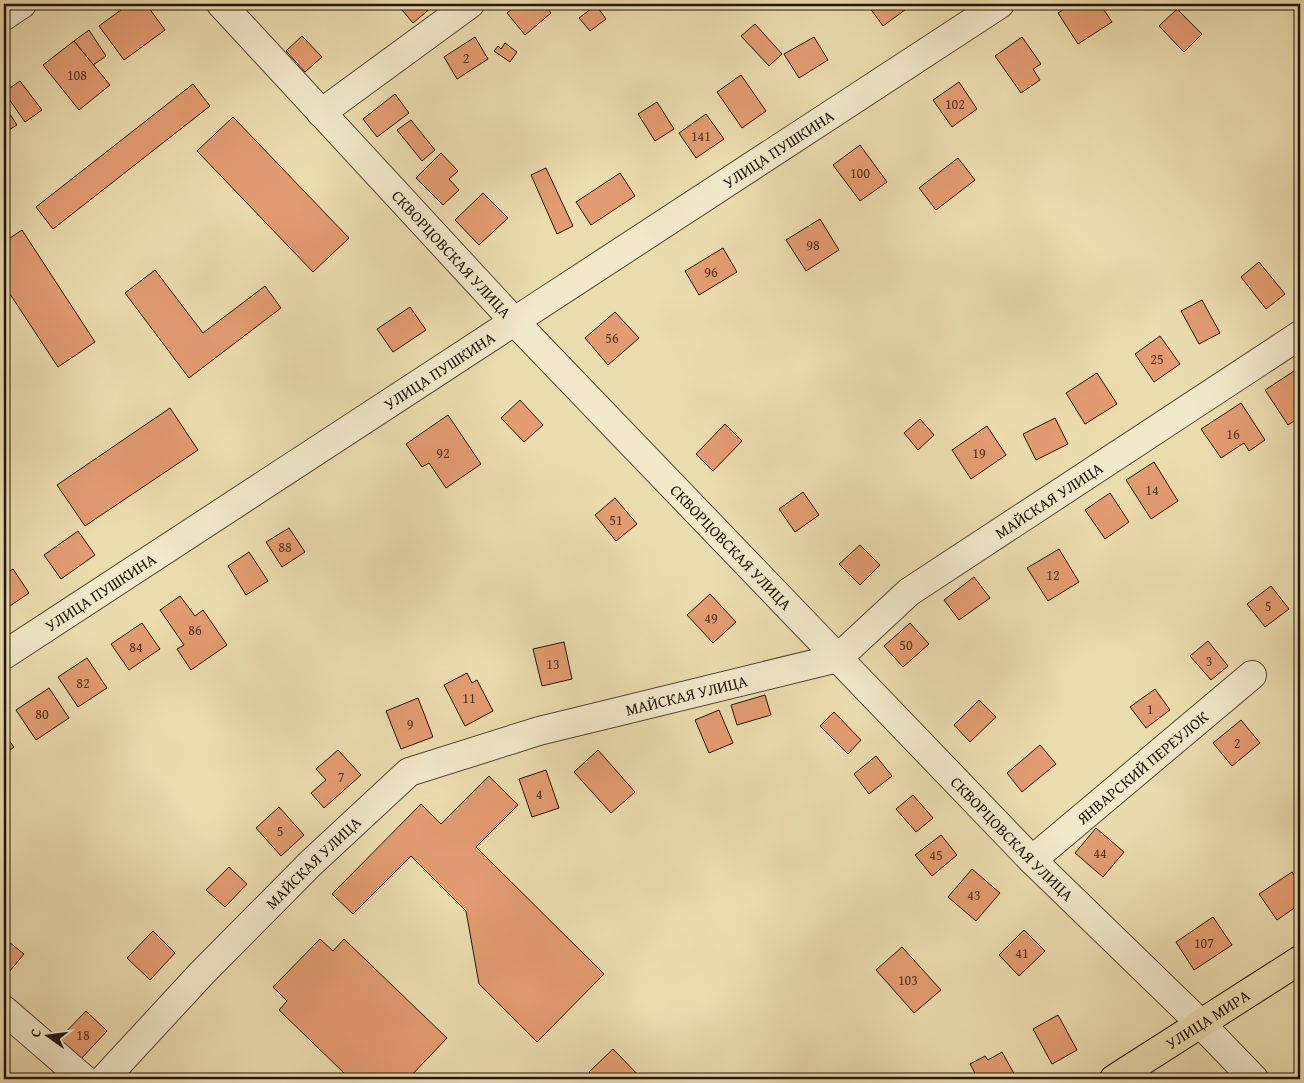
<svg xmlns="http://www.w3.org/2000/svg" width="1304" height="1083" font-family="'Gentium Book Plus',serif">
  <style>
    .building { fill: #e39c71; stroke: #21140c }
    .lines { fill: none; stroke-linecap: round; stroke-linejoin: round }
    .minor-casing { stroke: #544634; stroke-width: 30 }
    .major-casing { stroke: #21140c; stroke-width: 30 }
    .minor { stroke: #f2e8ca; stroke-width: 28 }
    .major { stroke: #ebdcae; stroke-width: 28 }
    .labels { text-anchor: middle; stroke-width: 4.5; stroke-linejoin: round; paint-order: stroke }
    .number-label { font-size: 14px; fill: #523625 }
    .street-label { font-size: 16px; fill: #21140c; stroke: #f2e8ca }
  </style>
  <rect width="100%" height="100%" fill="#ebdcae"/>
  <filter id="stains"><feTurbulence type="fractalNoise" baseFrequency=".004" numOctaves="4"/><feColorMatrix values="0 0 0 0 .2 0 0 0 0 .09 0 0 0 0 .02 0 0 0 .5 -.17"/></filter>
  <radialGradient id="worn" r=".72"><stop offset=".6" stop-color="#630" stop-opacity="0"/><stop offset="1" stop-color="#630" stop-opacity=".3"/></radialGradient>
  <g class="building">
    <polygon points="129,4 146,4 165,30 124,60 99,26"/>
    <polygon points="397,4 429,4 432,7 413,23"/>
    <polygon points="518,4 544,4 551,13 525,35 507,13"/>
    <polygon points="867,4 913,4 883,26"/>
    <polygon points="1072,4 1100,4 1112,22 1078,44 1058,13"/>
    <polygon points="596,5 606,19 590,31 579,18"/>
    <polygon points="1177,9 1202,34 1184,52 1159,26"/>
    <polygon points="755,24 782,54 769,66 741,36"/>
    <polygon points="89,30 106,56 93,65 74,41"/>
    <polygon points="302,36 322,57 305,72 286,51"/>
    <polygon points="475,37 488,59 457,79 444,57"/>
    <polygon points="814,37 828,60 799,78 784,54"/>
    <polygon points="1022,37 1041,64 1033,69 1040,80 1021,93 995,56"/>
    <polygon points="74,41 110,85 79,110 43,65"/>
    <polygon points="505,43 517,52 510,62 494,51 498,46 501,49"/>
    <polygon points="741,75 766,111 742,128 717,92"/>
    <polygon points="20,81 42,110 25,122 4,92"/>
    <polygon points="959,82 977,109 952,127 933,100"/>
    <polygon points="193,84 210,106 53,229 36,207"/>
    <polygon points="395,94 409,113 377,137 363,119"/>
    <polygon points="657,102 674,129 655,141 638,114"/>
    <polygon points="4,105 17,125 4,133"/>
    <polygon points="706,114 724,139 696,158 679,133"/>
    <polygon points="233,117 349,238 313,272 197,151"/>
    <polygon points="411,120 435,150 422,161 397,130"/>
    <polygon points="860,145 887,182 860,201 833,165"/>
    <polygon points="441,153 458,171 449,179 459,190 443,205 416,178"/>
    <polygon points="958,158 975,180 936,210 919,188"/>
    <polygon points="546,168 573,226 557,234 531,175"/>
    <polygon points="620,173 635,196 591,225 576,202"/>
    <polygon points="483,193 508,218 479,245 455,220"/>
    <polygon points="820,219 839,250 806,271 786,240"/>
    <polygon points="22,230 95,342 58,367 4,285 4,242"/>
    <polygon points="723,248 737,272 699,295 685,271"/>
    <polygon points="1259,262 1285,294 1266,309 1241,277"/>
    <polygon points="155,270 203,333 265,286 281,308 189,378 125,293"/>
    <polygon points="1202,300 1220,333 1199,344 1181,311"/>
    <polygon points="410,307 426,330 393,352 377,329"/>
    <polygon points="615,312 639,338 608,365 585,338"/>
    <polygon points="1160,336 1180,364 1154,382 1135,354"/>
    <polygon points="1294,371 1300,380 1300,405 1295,408 1300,417 1288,425 1265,390"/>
    <polygon points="1097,373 1117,404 1085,424 1066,393"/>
    <polygon points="520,400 543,425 524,442 501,418"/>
    <polygon points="1241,403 1265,440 1249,451 1244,443 1221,458 1201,429"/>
    <polygon points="170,408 198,450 85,526 57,485"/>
    <polygon points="448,415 481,464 446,488 429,463 422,467 406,444"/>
    <polygon points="1055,418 1068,444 1036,460 1023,434"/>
    <polygon points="920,419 934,435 918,450 904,433"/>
    <polygon points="725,424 742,441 713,471 696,454"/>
    <polygon points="987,426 1006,455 971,479 952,450"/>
    <polygon points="1154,462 1178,501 1151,519 1126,480"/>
    <polygon points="803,492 819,515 795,532 779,509"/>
    <polygon points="1110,493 1129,522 1105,539 1085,510"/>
    <polygon points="615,498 637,524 616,541 595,515"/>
    <polygon points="289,528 305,552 282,567 266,542"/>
    <polygon points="78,531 95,555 61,579 44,555"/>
    <polygon points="860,545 880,565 860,585 839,564"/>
    <polygon points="1059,549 1079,582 1048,601 1027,568"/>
    <polygon points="249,552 268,581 246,595 228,566"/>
    <polygon points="13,569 29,593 4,610 4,575"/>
    <polygon points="974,577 990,598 959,620 944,600"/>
    <polygon points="1271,586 1289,609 1265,627 1247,604"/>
    <polygon points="710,594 736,622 713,643 687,615"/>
    <polygon points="180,596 195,616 203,610 227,645 191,670 177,649 184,645 160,610"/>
    <polygon points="142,623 160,649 129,670 111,644"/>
    <polygon points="910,623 929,644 903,667 884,646"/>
    <polygon points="1208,641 1228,666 1211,680 1190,656"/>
    <polygon points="564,642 572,679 542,686 533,649"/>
    <polygon points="87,658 107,688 78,707 58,677"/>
    <polygon points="467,673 472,683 477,680 493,711 465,726 444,685"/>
    <polygon points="49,688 69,718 36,740 16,710"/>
    <polygon points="1155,689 1170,710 1146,728 1130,707"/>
    <polygon points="765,695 771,715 737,725 731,705"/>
    <polygon points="418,698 433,737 401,749 386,711"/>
    <polygon points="979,700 996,717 970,742 954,725"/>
    <polygon points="719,710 733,743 709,753 695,720"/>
    <polygon points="834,712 861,740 848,754 820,726"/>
    <polygon points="1241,720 1260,743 1232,766 1213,743"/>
    <polygon points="4,734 14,747 4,755"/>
    <polygon points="1040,745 1056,764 1022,792 1007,773"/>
    <polygon points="338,750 361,775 324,808 311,793 326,780 316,769"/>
    <polygon points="598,750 635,792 611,813 574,772"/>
    <polygon points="876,756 892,776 869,794 854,774"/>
    <polygon points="546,770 559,808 532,817 519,779"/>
    <polygon points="489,776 518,805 476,847 604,974 537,1042 479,984 466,911 411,856 353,914 332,894 421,804 441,824"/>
    <polygon points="913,795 933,818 916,832 896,809"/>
    <polygon points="279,807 304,835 281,856 256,828"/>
    <polygon points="1096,828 1124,852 1103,877 1075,853"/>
    <polygon points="941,835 957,855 932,876 915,855"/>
    <polygon points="229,867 247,884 225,907 206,890"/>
    <polygon points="972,869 1000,893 976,921 948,897"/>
    <polygon points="1292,872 1300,883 1300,904 1277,920 1259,894"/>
    <polygon points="1213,917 1232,945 1194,970 1176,942"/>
    <polygon points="1024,930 1045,951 1019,976 999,955"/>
    <polygon points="153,931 175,953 150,980 127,958"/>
    <polygon points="4,938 24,954 4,978"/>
    <polygon points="320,939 333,951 344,939 447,1038 408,1079 338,1079 344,1073 279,1010 287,1001 273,987"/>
    <polygon points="902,947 941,990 914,1013 876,970"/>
    <polygon points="86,1011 107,1031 80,1060 59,1039"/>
    <polygon points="1058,1015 1077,1050 1052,1064 1033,1029"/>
    <polygon points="613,1049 642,1079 595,1079 589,1072"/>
    <polygon points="1002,1052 1017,1079 978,1079 970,1064 985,1056 988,1060"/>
  </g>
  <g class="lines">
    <g class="minor-casing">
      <g id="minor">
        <path id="s1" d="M 221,4 L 513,320 L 1032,860 L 1200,1023 L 1254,1079"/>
        <polyline points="4,16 22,4"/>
        <polyline points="321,113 470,4"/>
        <path id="s2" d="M 4,655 L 1000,4"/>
        <path id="s3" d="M 1032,860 L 1252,675"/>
        <polyline points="4,1010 84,1079"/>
        <path id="s4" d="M 104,1079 L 202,973 L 311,863 L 409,772 L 539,731 L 838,658 L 909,592 L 1300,335"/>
      </g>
    </g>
    <g class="major-casing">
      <g id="major">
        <path id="s5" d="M 1114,1079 L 1300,960"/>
      </g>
    </g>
    <use href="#minor" class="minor"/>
    <use href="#major" class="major"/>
  </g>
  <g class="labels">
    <g class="number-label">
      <text x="466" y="63">2</text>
      <text x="77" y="80">108</text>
      <text x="955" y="109">102</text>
      <text x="701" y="141">141</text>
      <text x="860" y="178">100</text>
      <text x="813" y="250">98</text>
      <text x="711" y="277">96</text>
      <text x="612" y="343">56</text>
      <text x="1157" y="364">25</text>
      <text x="1233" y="439">16</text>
      <text x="443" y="458">92</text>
      <text x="979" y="458">19</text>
      <text x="1152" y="495">14</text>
      <text x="616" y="525">51</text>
      <text x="285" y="552">88</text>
      <text x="1053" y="580">12</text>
      <text x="1268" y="611">5</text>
      <text x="711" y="623">49</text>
      <text x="195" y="635">86</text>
      <text x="906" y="650">50</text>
      <text x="136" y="652">84</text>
      <text x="1209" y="666">3</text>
      <text x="553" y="669">13</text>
      <text x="83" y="688">82</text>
      <text x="469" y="703">11</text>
      <text x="1150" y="714">1</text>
      <text x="42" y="719">80</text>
      <text x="410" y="729">9</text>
      <text x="1237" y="748">2</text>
      <text x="341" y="782">7</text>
      <text x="539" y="799">4</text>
      <text x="280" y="836">5</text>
      <text x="1100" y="858">44</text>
      <text x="936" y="860">45</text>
      <text x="974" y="900">43</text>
      <text x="1204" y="948">107</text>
      <text x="1022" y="958">41</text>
      <text x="908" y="985">103</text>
      <text x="83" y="1040">18</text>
    </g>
    <g class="street-label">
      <text dy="6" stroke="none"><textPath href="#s2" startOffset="925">УЛИЦА ПУШКИНА</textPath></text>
      <text dy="6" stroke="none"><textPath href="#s1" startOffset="340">СКВОРЦОВСКАЯ УЛИЦА</textPath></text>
      <text dy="6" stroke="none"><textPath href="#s2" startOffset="520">УЛИЦА ПУШКИНА</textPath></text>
      <text dy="6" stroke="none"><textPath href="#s4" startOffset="1141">МАЙСКАЯ УЛИЦА</textPath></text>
      <text dy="6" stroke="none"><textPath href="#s1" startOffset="745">СКВОРЦОВСКАЯ УЛИЦА</textPath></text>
      <text dy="6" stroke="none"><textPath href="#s2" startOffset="115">УЛИЦА ПУШКИНА</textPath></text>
      <text dy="6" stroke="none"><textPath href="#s4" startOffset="721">МАЙСКАЯ УЛИЦА</textPath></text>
      <text dy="6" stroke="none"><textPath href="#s3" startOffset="144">ЯНВАРСКИЙ ПЕРЕУЛОК</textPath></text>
      <text dy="6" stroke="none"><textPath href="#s1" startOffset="1150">СКВОРЦОВСКАЯ УЛИЦА</textPath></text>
      <text dy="6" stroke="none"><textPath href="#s4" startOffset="301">МАЙСКАЯ УЛИЦА</textPath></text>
      <text dy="6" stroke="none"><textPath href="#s5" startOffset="111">УЛИЦА МИРА</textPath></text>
    </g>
  </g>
  <rect width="1304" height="1083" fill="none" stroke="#ebdcae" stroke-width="20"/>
  <rect x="5" y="5" width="1294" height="1073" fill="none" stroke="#21140c" stroke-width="2.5"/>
  <rect x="10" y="10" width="1284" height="1063" fill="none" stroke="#21140c"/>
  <g transform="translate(48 1036) rotate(284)" stroke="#f2e8ca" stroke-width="4" paint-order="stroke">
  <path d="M0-4L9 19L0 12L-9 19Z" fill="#21140c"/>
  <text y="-8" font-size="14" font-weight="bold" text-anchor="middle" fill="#21140c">С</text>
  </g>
  <rect width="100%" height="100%" filter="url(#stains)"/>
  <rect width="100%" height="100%" fill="url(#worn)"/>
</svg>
